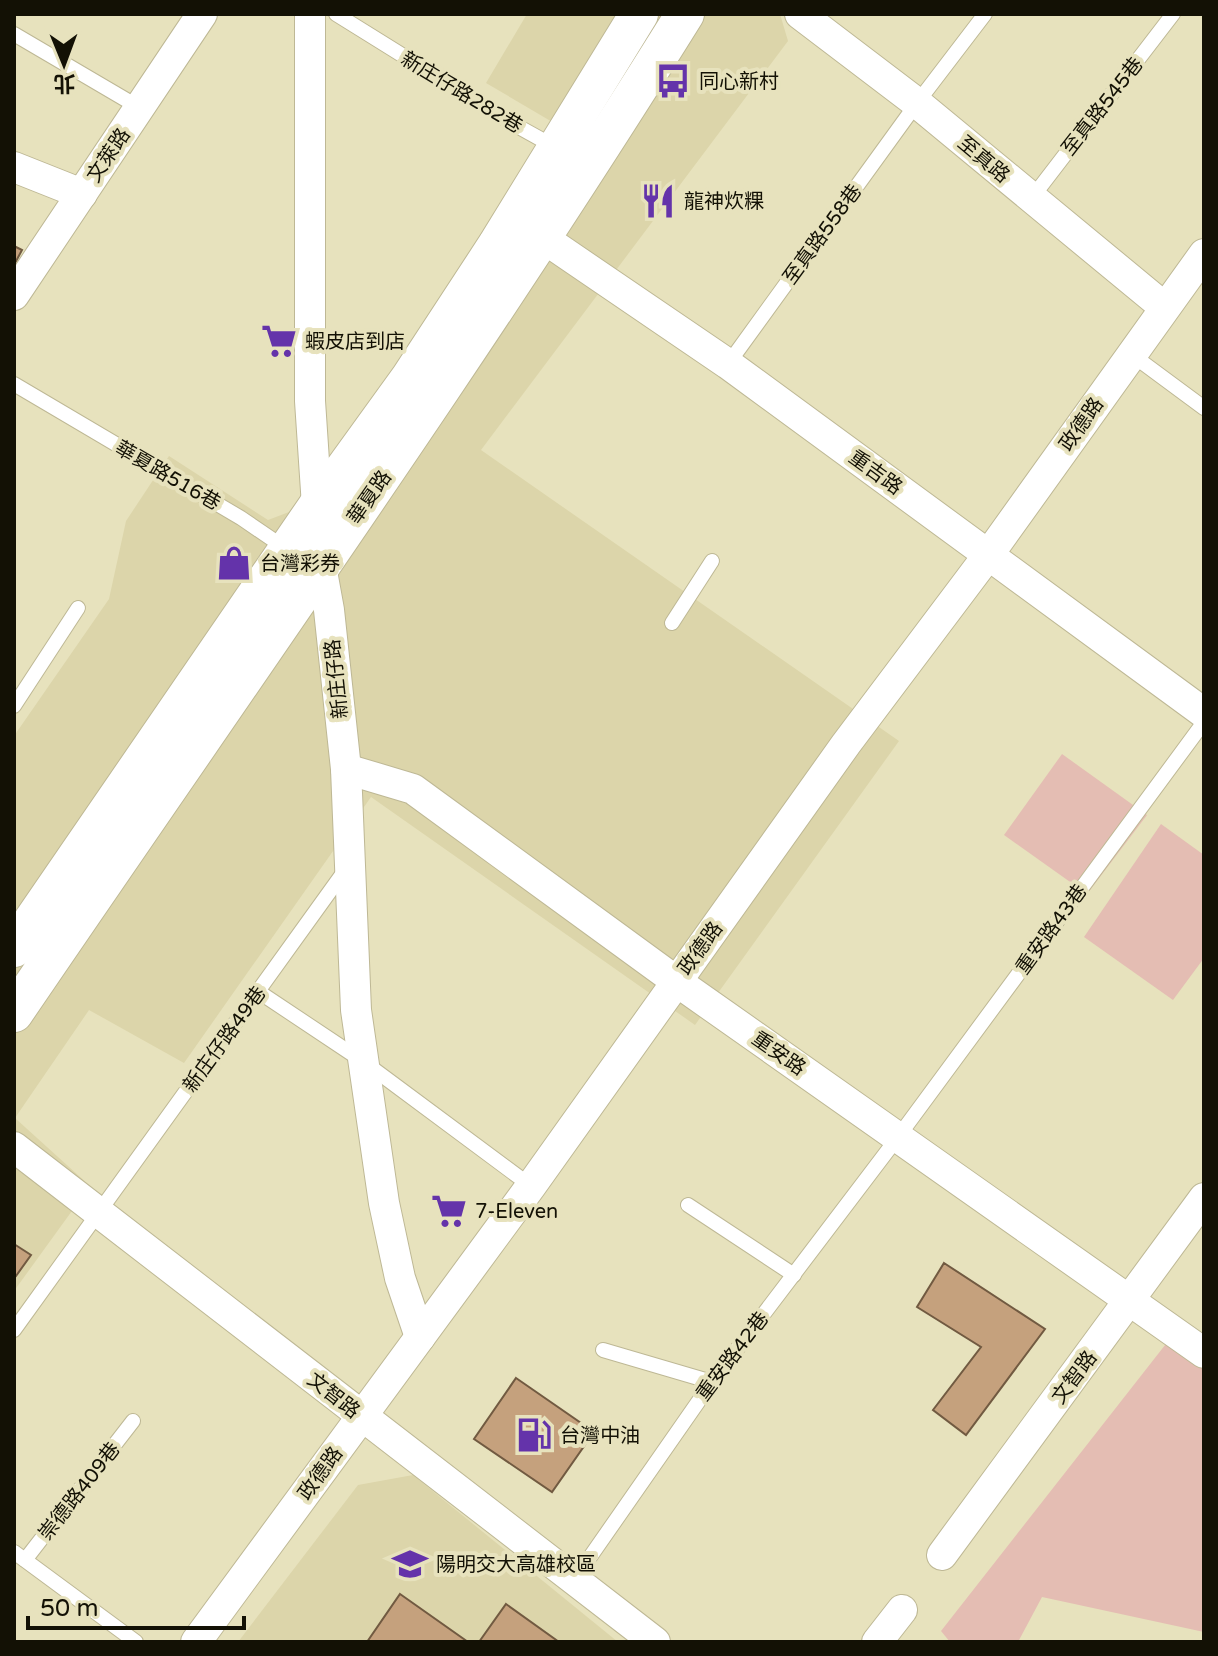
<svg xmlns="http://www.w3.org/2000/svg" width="1218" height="1656" font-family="'Varela Round','Noto Sans TC',sans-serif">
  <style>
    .built { fill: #dcd5aa }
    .green { fill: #e4bdb3 }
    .building { fill: #c5a17d; stroke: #715a41; stroke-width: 2 }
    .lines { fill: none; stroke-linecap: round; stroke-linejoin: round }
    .service-casing { stroke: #beb895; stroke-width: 16 }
    .minor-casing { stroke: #beb895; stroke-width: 32 }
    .tertiary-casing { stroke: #beb895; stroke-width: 40 }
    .service { stroke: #fff; stroke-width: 14 }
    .minor { stroke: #fff; stroke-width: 30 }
    .tertiary { stroke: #fff; stroke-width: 38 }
    .labels { text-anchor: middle; stroke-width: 8; stroke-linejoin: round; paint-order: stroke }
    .poi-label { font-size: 20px; fill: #131105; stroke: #e7e2bd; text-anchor: start }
    .street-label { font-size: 20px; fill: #131105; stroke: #e7e2bd }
  </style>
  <rect width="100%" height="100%" fill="#e7e2bd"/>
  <g class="built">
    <polygon points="527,14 780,14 788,41 481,450 899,741 695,1025 371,797 184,1063 89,1010 15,1118 90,1186 14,1291 14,736 109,599 126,521 169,456 268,520 289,512 406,355 554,123 486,83"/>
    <polygon points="413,1475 618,1642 238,1642 358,1485"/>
  </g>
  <g class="green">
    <polygon points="1062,754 1147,815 1087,894 1004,835"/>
    <polygon points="1161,824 1204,855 1204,958 1173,1000 1084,937"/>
    <polygon points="1169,1340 1204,1365 1204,1632 1042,1597 1018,1642 950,1642 941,1631"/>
  </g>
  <g class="building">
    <polygon points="14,246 22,250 14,265"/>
    <polygon points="14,1244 31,1255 16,1276 14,1275"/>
    <polygon points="944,1263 1045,1329 966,1435 933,1410 981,1347 917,1307"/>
    <polygon points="516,1378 594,1432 552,1492 474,1439"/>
    <polygon points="400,1594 468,1642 367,1642"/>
    <polygon points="506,1604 559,1642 479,1642"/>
  </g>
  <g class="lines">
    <g class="service-casing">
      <g id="service">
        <polyline points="336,14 508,121 555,147"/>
        <polyline points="14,34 140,108"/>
        <polyline points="1031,199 1173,14"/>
        <polyline points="1131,354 1204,408"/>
        <polyline points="728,364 917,103 985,14"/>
        <polyline points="14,384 241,518 285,548"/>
        <polyline points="672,623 712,561"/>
        <polyline points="14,706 78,608"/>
        <polyline points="259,992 364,1062 531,1186"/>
        <polyline points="688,1205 794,1275"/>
        <polyline points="14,1330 346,869"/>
        <polyline points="603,1350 712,1382"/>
        <polyline points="14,1552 136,1642"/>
        <polyline points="25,1560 133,1421"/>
        <polyline points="574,1580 712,1382 898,1137 1204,722"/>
      </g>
    </g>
    <g class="minor-casing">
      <g id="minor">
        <polyline points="310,14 310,401 321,566 329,610 346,769 356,1010 384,1203 400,1278 420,1337"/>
        <polyline points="800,14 917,103 1164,307"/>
        <polyline points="14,167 82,194"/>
        <polyline points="543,238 728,364 1204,713"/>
        <polyline points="14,295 202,14"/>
        <polyline points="346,769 413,789 676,981 1204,1353"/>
        <polyline points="14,1147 655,1642"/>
        <polyline points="942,1555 1204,1198"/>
        <polyline points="196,1642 531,1186 846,744 989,554 1204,254"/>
        <polyline points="877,1642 902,1610"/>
      </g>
    </g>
    <g class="tertiary-casing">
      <g id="tertiary">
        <polyline points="14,948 316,508 410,378 497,245 639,14"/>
        <path d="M 14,1013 C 240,681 473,354 685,14"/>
      </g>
    </g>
    <use href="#service" class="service"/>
    <use href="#minor" class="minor"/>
    <use href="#tertiary" class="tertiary"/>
  </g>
  <defs>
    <g id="bus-bare" transform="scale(2.76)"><path d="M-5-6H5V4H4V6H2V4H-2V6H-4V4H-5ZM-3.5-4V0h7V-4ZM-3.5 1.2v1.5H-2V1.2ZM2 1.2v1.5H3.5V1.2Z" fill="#6433aa" stroke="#e7e2bd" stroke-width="2.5" paint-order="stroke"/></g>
    <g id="restaurant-bare" transform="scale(2.76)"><path d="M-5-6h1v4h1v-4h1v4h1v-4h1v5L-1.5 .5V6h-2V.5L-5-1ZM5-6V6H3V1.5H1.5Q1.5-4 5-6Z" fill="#6433aa" stroke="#e7e2bd" stroke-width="2.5" paint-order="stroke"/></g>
    <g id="supermarket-bare" transform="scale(2.76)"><path d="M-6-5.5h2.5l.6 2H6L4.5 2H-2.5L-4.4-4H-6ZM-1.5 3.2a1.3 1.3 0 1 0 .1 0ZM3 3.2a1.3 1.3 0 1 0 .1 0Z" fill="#6433aa" stroke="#e7e2bd" stroke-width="2.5" paint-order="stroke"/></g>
    <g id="shop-bare" transform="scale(2.76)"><path d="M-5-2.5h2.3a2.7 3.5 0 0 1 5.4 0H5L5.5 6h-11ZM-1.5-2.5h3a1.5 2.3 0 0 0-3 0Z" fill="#6433aa" stroke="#e7e2bd" stroke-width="2.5" paint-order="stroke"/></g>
    <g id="fuel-bare" transform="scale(2.76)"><path d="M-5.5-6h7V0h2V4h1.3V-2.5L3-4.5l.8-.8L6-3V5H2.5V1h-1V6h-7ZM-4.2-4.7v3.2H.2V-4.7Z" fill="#6433aa" stroke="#e7e2bd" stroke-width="2.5" paint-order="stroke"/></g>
    <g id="university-bare" transform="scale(2.76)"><path d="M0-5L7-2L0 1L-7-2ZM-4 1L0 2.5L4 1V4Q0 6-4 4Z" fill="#6433aa" stroke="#e7e2bd" stroke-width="2.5" paint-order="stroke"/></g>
  </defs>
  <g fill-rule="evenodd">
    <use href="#bus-bare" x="673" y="81"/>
    <use href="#restaurant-bare" x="658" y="201"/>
    <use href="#supermarket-bare" x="279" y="341"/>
    <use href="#shop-bare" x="234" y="563"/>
    <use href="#supermarket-bare" x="449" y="1211"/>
    <use href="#fuel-bare" x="534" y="1435"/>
    <use href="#university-bare" x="410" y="1564"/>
  </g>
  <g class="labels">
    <g class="poi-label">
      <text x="699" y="88">同心新村</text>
      <text x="684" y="208">龍神炊粿</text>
      <text x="305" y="348">蝦皮店到店</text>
      <text x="260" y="570">台灣彩券</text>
      <text x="475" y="1218">7-Eleven</text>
      <text x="560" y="1442">台灣中油</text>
      <text x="436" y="1571">陽明交大高雄校區</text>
    </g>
    <g class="street-label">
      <text transform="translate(462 92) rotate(31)" y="7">新庄仔路282巷</text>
      <text transform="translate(1102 106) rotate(-52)" y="7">至真路545巷</text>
      <text transform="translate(108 155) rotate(-56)" y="7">文萊路</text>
      <text transform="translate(984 159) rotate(40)" y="7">至真路</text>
      <text transform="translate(822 234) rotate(-54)" y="7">至真路558巷</text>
      <text transform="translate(1081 424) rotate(-55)" y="7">政德路</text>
      <text transform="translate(876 472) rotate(36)" y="7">重吉路</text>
      <text transform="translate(168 475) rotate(30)" y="7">華夏路516巷</text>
      <text transform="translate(369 497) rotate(-55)" y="7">華夏路</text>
      <text transform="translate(336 679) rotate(-96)" y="7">新庄仔路</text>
      <text transform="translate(1051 929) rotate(-54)" y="7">重安路43巷</text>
      <text transform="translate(700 948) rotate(-54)" y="7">政德路</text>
      <text transform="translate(224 1039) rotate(-54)" y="7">新庄仔路49巷</text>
      <text transform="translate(779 1053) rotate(35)" y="7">重安路</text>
      <text transform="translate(732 1356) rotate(-53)" y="7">重安路42巷</text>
      <text transform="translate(1074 1377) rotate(-53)" y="7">文智路</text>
      <text transform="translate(334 1395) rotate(38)" y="7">文智路</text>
      <text transform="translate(320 1473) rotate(-54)" y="7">政德路</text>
      <text transform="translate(79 1491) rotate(-52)" y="7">崇德路409巷</text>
    </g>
  </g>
  <rect width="1218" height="1656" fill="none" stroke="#131105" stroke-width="32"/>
  <g transform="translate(64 64) rotate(179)" stroke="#e7e2bd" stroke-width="6" paint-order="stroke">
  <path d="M0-6L14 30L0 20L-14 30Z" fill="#131105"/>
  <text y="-12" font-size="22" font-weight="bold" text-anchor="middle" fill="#131105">北</text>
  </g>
  <path d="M28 1616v12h216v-12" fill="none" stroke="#131105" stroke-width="4"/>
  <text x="40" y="1616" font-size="24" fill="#131105" stroke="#e7e2bd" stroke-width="6" paint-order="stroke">50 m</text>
</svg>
